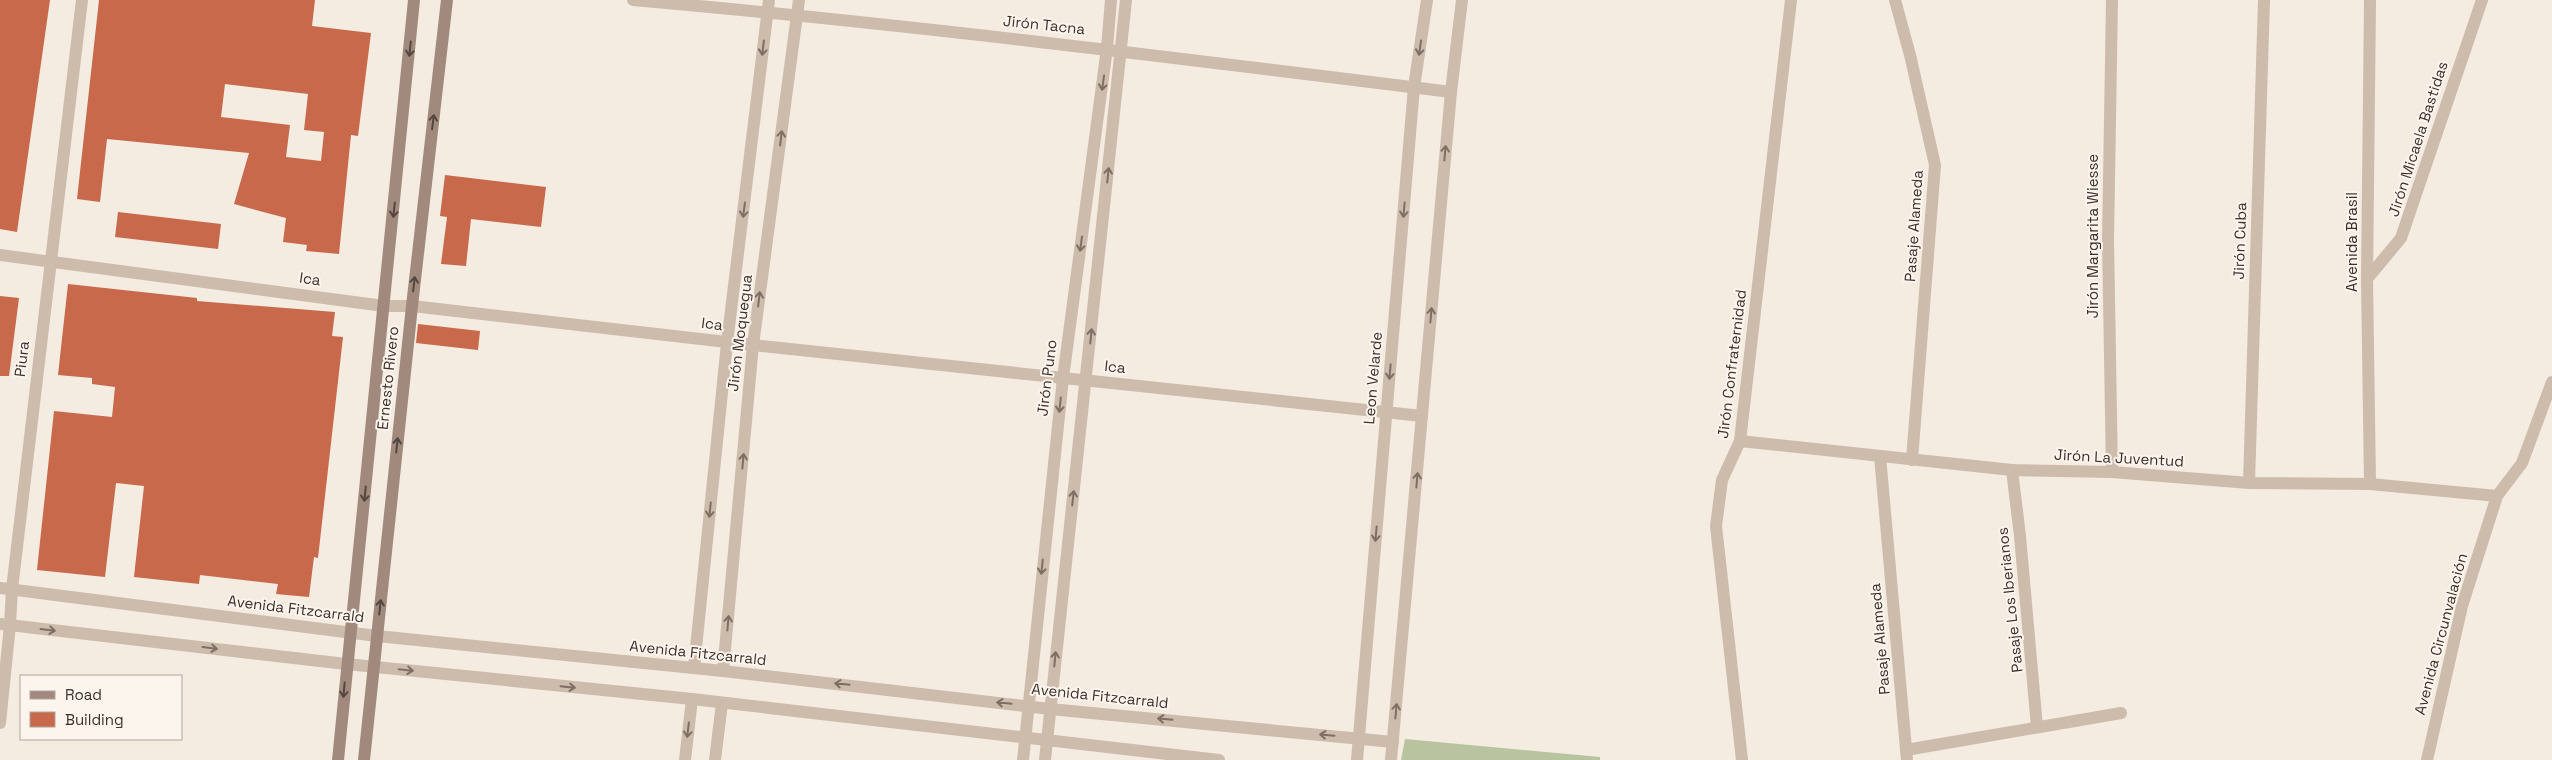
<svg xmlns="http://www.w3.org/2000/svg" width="2552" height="760" font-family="'Space Grotesk',sans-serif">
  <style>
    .green { fill: #b8c4a0 }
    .building { fill: #c8694b; fill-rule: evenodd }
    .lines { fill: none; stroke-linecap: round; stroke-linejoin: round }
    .minor { stroke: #cdbbac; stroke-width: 12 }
    .tertiary { stroke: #cdbbac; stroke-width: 12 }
    .secondary { stroke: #a18a7d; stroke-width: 12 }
    .oneway { stroke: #7d6f65 }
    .oneway2 { stroke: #544640 }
    .labels { text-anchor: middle; stroke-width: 4; stroke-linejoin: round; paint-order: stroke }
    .street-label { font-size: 15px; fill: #3b302b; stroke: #fbf5ee }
  </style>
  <rect width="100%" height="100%" fill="#f4ebe1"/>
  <polygon class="green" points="1405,739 1600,757 1600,760 1401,760"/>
  <g class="building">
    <polygon points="0,0 50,0 17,232 0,229"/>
    <path d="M 99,0 L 315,0 L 312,26 L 371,33 L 358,136 L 351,135 L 339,254 L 306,251 L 307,245 L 283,242 L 286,218 L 234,204 L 249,153 L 107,139 L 100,202 L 77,199 ZM 225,84 L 308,94 L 304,130 L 324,132 L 321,161 L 286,157 L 290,125 L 221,117 Z"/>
    <polygon points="445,175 546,187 541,227 471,219 466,266 441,264 447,217 440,216"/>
    <polygon points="118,212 221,224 218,249 115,237"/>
    <polygon points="68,284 197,298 197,301 335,312 332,336 343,337 318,558 314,557 309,597 276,594 278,584 200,575 199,584 134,577 144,486 116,483 105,577 37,570 54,411 112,417 115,387 92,384 92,378 58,375"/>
    <polygon points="0,296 19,298 9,376 0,376"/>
    <polygon points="418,324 480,331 478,350 416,343"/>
  </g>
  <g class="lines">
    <g class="minor">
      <path d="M 633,0 C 906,24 1178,58 1451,92"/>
      <polyline points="1895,0 1910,55 1935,165 1912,460"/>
      <polyline points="2112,0 2108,240 2112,472"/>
      <polyline points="0,255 384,306 412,306 753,345 1422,416"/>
      <polyline points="2367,279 2401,238 2482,0"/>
      <polyline points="1740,441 2012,470 2112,472 2249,483 2370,484 2497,496"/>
      <polyline points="1880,456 1907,760"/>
      <polyline points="2012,470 2020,536 2037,727"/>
      <polyline points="2249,483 2264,0"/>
      <polyline points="2370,484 2367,279 2370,0"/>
      <polyline points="694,668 727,343 769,0"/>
      <polyline points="723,671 753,345 799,0"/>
      <polyline points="0,723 10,625 12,589 82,0"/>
      <polyline points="1906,750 2121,713"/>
      <polyline points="685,760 692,699"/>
      <polyline points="715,760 722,703"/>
      <polyline points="1023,760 1063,378 1107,48 1111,0"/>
      <polyline points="1045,760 1126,0"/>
      <polyline points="1742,760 1716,526 1722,480 1740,441 1791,0"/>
      <polyline points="2427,760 2462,606 2497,496 2522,463 2552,382"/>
    </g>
    <g class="tertiary">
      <polyline points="0,588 377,636 723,671 1050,709 1393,742"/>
      <polyline points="0,624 346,664 692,699 1219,760"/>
      <polyline points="1357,760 1414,87 1427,0"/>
      <polyline points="1391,760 1451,92 1462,0"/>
    </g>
    <g class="secondary">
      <polyline points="338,760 414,0"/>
      <polyline points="364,760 412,306 447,0"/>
    </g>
  </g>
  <defs><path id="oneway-shaft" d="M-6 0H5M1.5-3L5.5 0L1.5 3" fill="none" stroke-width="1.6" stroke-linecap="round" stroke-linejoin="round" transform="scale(1.25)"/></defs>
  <g class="oneway">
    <use href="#oneway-shaft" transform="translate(763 48) rotate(97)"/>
    <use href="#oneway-shaft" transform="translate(1420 48) rotate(98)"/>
    <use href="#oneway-shaft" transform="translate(1103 83) rotate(98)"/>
    <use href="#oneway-shaft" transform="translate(781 138) rotate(-83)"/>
    <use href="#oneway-shaft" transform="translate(1445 153) rotate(-85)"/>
    <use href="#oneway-shaft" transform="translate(1108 175) rotate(-84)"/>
    <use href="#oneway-shaft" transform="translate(744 210) rotate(97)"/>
    <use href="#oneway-shaft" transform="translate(1404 210) rotate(95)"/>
    <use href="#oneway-shaft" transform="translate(1081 244) rotate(98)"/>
    <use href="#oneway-shaft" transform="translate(759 299) rotate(-83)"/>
    <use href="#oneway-shaft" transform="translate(1431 315) rotate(-85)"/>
    <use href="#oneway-shaft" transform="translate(1091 336) rotate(-84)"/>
    <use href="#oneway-shaft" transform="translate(1390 372) rotate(95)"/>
    <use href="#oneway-shaft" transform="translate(1060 405) rotate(96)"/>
    <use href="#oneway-shaft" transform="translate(743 461) rotate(-85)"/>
    <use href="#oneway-shaft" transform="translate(1417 480) rotate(-85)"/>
    <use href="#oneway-shaft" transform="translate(1073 498) rotate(-84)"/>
    <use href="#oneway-shaft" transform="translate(710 510) rotate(96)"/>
    <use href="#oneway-shaft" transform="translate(1376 534) rotate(95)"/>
    <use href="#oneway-shaft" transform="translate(1042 567) rotate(96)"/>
    <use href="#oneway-shaft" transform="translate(728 623) rotate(-85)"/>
    <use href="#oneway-shaft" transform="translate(48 630) rotate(7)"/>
    <use href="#oneway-shaft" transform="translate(210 648) rotate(7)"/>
    <use href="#oneway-shaft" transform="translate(1055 659) rotate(-84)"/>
    <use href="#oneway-shaft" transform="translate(406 670) rotate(6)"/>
    <use href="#oneway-shaft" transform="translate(842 684) rotate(-174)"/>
    <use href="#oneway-shaft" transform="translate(568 687) rotate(6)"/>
    <use href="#oneway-shaft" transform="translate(1004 703) rotate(-174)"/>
    <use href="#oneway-shaft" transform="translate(1396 711) rotate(-85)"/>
    <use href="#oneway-shaft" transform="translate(1165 719) rotate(-175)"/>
    <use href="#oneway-shaft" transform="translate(688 730) rotate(97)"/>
    <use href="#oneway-shaft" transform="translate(1327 735) rotate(-175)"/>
  </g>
  <g class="oneway2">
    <use href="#oneway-shaft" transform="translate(410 49) rotate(96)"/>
    <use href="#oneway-shaft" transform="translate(433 122) rotate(-83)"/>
    <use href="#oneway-shaft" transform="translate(394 210) rotate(96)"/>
    <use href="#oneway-shaft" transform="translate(414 284) rotate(-83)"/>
    <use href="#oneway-shaft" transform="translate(397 445) rotate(-84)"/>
    <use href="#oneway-shaft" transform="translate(365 494) rotate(96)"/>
    <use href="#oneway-shaft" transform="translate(380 607) rotate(-84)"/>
    <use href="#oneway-shaft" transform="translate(344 690) rotate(95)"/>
  </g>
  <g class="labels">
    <g class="street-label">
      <text transform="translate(1044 25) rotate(6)" y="5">Jirón Tacna</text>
      <text transform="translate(2418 139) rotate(-72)" y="5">Jirón Micaela Bastidas</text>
      <text transform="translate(1914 226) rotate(-86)" y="5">Pasaje Alameda</text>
      <text transform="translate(2093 236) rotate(-90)" y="5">Jirón Margarita Wiesse</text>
      <text transform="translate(2240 241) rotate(-88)" y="5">Jirón Cuba</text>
      <text transform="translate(2352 242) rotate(-90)" y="5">Avenida Brasil</text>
      <text transform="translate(310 279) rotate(8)" y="5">Ica</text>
      <text transform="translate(712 324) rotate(7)" y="5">Ica</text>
      <text transform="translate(740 333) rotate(-83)" y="5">Jirón Moquegua</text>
      <text transform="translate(22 359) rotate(-83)" y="5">Piura</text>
      <text transform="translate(1732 364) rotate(-83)" y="5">Jirón Confraternidad</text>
      <text transform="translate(1115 367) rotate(6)" y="5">Ica</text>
      <text transform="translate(388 378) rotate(-84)" y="5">Ernesto Rivero</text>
      <text transform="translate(1047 378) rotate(-83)" y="5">Jirón Puno</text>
      <text transform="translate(1373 378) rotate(-85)" y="5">Leon Velarde</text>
      <text transform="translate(2119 458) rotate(3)" y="5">Jirón La Juventud</text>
      <text transform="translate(2010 600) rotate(-96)" y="5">Pasaje Los Iberianos</text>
      <text transform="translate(296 609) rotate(7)" y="5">Avenida Fitzcarrald</text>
      <text transform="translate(2441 634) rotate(-75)" y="5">Avenida Circunvalación</text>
      <text transform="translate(1880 639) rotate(-95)" y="5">Pasaje Alameda</text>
      <text transform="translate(698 653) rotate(6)" y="5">Avenida Fitzcarrald</text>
      <text transform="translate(1100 696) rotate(6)" y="5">Avenida Fitzcarrald</text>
    </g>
  </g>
  <rect x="20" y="675" width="162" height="65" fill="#fbf5ee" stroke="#aea6a0"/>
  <rect x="30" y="691" width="25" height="8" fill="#a18a7d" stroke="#aea6a0"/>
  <text x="65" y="700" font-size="15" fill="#3b302b">Road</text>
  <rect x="30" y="712" width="25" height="15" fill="#c8694b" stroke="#aea6a0"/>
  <text x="65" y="725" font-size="15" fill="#3b302b">Building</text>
</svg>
